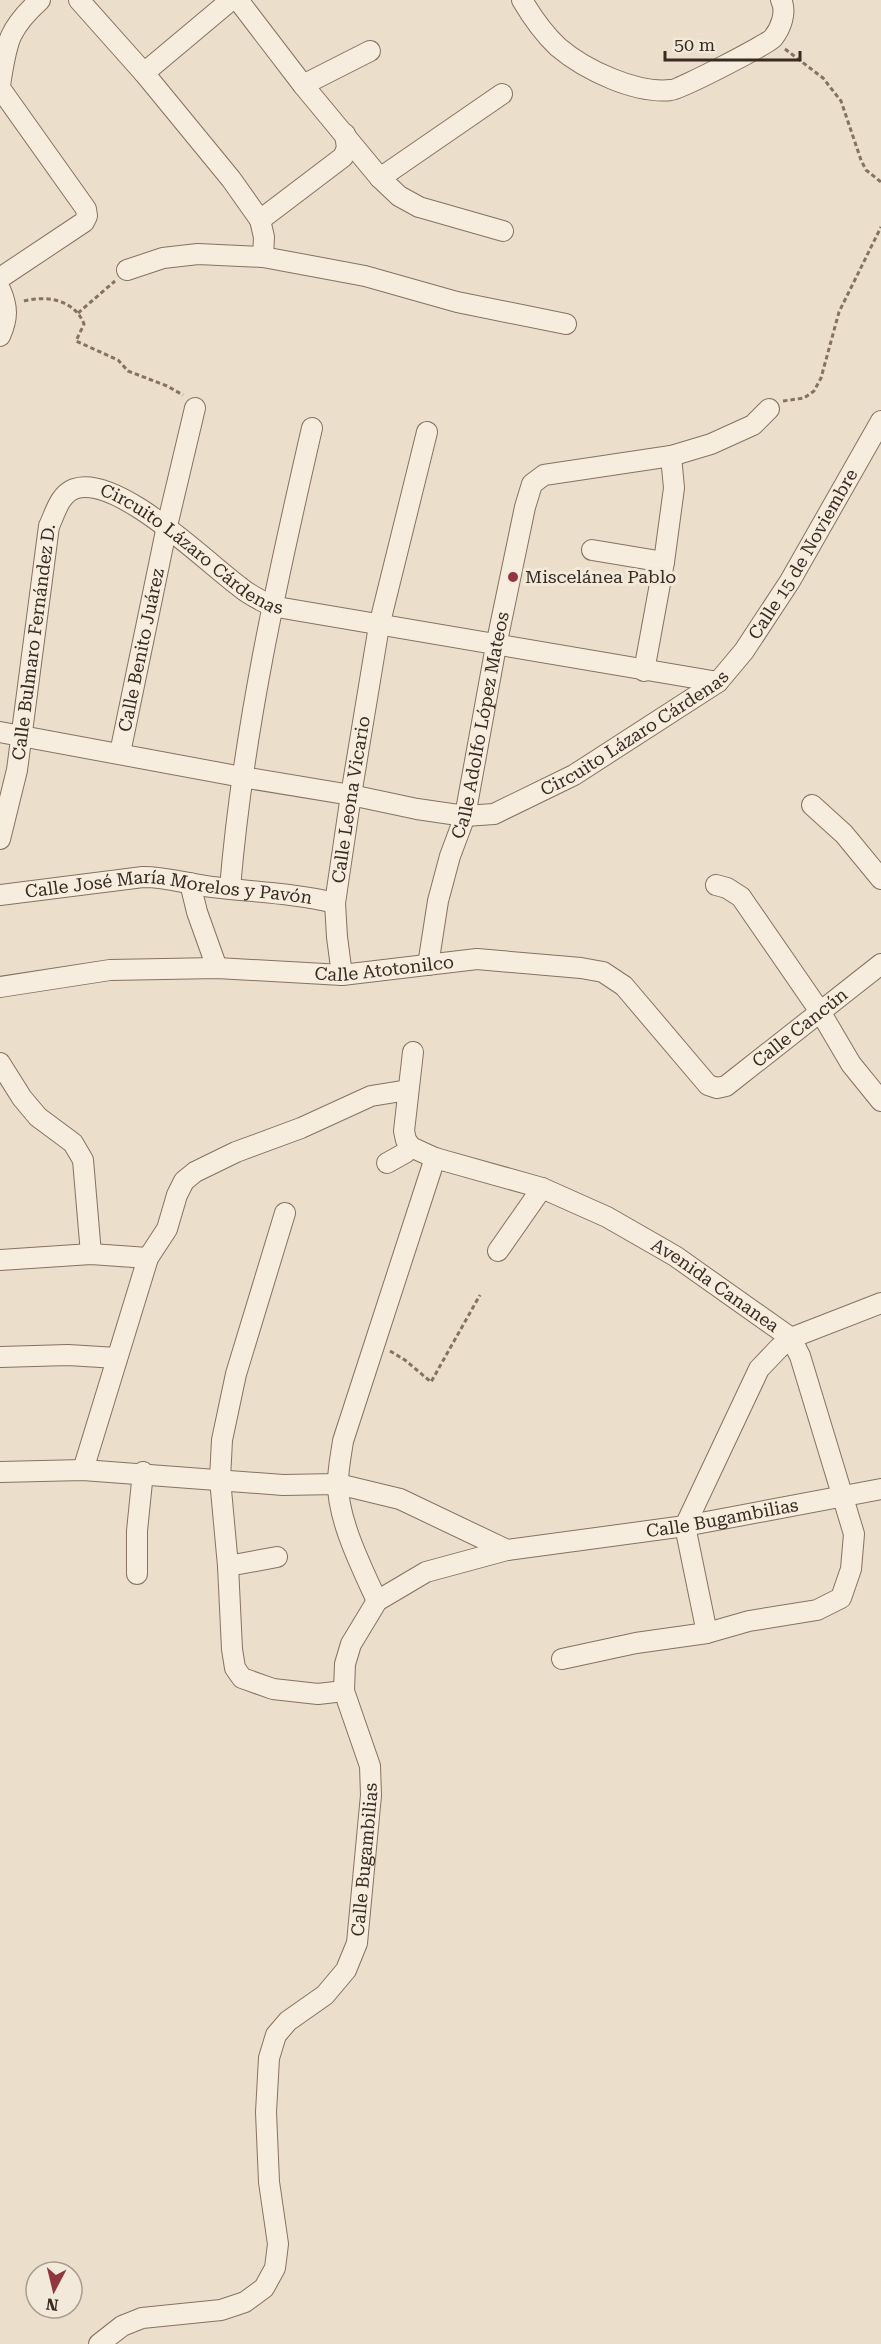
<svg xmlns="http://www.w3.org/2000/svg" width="881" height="2344" font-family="'Roboto Serif',serif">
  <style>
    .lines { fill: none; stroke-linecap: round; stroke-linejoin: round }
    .minor-casing { stroke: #877161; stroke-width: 22 }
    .path { stroke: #877161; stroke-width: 3; stroke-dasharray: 4.5 3; stroke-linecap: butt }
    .minor { stroke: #f6edde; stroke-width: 20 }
    .poi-dot { fill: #903640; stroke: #f3e9da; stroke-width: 2 }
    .labels { text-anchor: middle; stroke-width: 6; stroke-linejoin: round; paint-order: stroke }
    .street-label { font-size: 18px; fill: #392b22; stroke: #f3e9da }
    .poi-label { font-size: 18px; fill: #392b22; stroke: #f3e9da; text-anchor: start }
  </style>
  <rect width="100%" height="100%" fill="#ebdecb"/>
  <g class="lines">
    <g class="minor-casing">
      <g id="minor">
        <polyline points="79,0 144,73 231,179 260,220 264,237 263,257"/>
        <polyline points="238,0 303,85 380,178 399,196 419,207 503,231"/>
        <path d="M 522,0 C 532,17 543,33 558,47 C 585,70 636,94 671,90 C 679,90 768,44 773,38 C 781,28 787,12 781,0"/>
        <polyline points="144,73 231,0"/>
        <path d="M 0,85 C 7,43 7,30 40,0"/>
        <polyline points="303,85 370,51"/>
        <polyline points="0,88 86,209 87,216 84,222 0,278"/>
        <polyline points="380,178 502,94"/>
        <polyline points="260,220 343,157 347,148 345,134"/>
        <polyline points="127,270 163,258 198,254 263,257 365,276 457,302 566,324"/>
        <path d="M 0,289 C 8,307 8,318 0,336"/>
        <polyline points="592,550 664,562"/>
        <polyline points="644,671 664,562 674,488 671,456"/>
        <path id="s1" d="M 0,732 L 242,777 L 351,795 L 417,809 L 465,816 L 494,814 L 574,775 L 718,682 L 744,651 L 790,581 L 881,421"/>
        <path id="s2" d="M 120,753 L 167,526 L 195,408"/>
        <polyline points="812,805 844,834 881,879"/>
        <path id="s3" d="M 0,839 L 17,770 L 49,526 C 55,514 59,495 74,489 C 117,473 207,563 240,587 C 249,595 261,600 271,606 L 718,682"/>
        <polyline points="190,883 197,912 217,968"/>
        <polyline points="716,885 727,888 741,897 821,1013 851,1064 881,1101"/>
        <path d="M 230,888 C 243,732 277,580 312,428"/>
        <path id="s4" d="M 0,895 L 143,877 C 169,877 187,884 212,887 C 253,892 294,893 335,903"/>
        <path id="s5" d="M 428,965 L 438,901 L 450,856 L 465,816 L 496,646 L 525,507 L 532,484 L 544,475 L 671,456 L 711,444 L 753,425 L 769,409"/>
        <path id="s6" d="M 342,975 L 337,937 L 335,903 L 351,795 L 379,626 L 427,432"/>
        <path id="s7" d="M 0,987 L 110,970 L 217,968 L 342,975 L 477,959 L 581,968 L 603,972 L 624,986 L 708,1085 L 717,1088 L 726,1086 L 881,964"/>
        <path id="s8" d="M 413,1052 L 404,1131 L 406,1140 L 411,1147 L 435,1158 L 542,1188 L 607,1217 L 675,1256 L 791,1338 L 800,1356 L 854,1534 L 851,1569 L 841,1598 L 817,1610 L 749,1621 L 707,1633 L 636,1643 L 562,1659"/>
        <polyline points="0,1063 22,1098 38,1117 73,1143 83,1160 91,1254"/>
        <polyline points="387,1163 405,1153 411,1147"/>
        <polyline points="285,1213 236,1374 222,1440 220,1479 228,1566 232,1649 235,1668 242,1678 273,1689 318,1694 344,1691"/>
        <polyline points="498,1251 542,1188"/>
        <polyline points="0,1260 91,1254 148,1258"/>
        <polyline points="0,1357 68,1355 117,1358"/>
        <polyline points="83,1470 148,1258 167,1229 177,1195 184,1181 195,1172 236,1152 301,1128 371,1096 408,1090"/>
        <polyline points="0,1472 83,1470 283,1485 338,1484 400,1499 507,1550"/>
        <polyline points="228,1566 277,1557"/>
        <polyline points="137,1574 137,1531 143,1472"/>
        <path d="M 377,1601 C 362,1568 337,1519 338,1482 C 338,1469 341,1455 343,1441 L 435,1158"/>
        <polyline points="707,1633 685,1526 759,1369 779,1348 791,1338 881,1303"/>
        <path id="s9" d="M 99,2344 L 122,2326 L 142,2318 L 221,2310 L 245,2302 L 264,2288 L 275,2268 L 278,2244 L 269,2182 L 266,2112 L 269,2058 L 276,2035 L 288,2021 L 325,1995 L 346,1970 L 357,1943 L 371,1795 L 370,1766 L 344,1691 L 345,1664 L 351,1644 L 377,1601 L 426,1572 L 507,1550 L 685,1526 L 881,1489"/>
      </g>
    </g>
    <g class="path">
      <polyline points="785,49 823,78 841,101 861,160 866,170 881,182"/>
      <path d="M 24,301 C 47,295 75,300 84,324 L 76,341 L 118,360 L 128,371 L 167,386 L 183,395"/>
      <polyline points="78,313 115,281"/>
      <polyline points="783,401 804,398 814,391 821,378 839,312 881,227"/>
      <polyline points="390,1351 405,1360 431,1382 480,1295"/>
    </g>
    <use href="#minor" class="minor"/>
  </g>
  <circle class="poi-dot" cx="513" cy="577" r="6"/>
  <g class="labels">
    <g class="street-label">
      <text dy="6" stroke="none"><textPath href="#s3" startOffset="500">Circuito Lázaro Cárdenas</textPath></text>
      <text dy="6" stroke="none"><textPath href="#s1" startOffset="916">Calle 15 de Noviembre</textPath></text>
      <text dy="6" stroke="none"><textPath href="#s3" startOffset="200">Calle Bulmaro Fernández D.</textPath></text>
      <text dy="6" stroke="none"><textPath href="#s2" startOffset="105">Calle Benito Juárez</textPath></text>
      <text dy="6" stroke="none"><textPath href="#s5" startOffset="246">Calle Adolfo López Mateos</textPath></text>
      <text dy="6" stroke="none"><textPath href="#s1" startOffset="664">Circuito Lázaro Cárdenas</textPath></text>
      <text dy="6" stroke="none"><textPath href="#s6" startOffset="177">Calle Leona Vicario</textPath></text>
      <text dy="6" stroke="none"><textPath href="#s4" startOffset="170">Calle José María Morelos y Pavón</textPath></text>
      <text dy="6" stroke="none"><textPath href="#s7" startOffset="386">Calle Atotonilco</textPath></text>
      <text dy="6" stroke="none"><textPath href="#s7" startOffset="874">Calle Cancún</textPath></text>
      <text dy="6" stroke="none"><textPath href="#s8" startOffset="434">Avenida Cananea</textPath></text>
      <text dy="6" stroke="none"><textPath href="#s9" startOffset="1276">Calle Bugambilias</textPath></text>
      <text dy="6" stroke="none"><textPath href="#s9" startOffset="646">Calle Bugambilias</textPath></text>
    </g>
    <g class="poi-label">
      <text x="525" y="583">Miscelánea Pablo</text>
    </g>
  </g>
  <g transform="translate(54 2290) rotate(187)"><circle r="28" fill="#f3e9da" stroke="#a99d90" stroke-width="1.5"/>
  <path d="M0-4.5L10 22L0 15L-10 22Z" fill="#903640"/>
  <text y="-9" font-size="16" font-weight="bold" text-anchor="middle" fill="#392b22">N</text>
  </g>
  <path d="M665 51v9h135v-9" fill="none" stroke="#392b22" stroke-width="3"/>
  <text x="674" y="51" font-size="18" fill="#392b22" stroke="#f3e9da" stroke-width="4.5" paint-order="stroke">50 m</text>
</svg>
